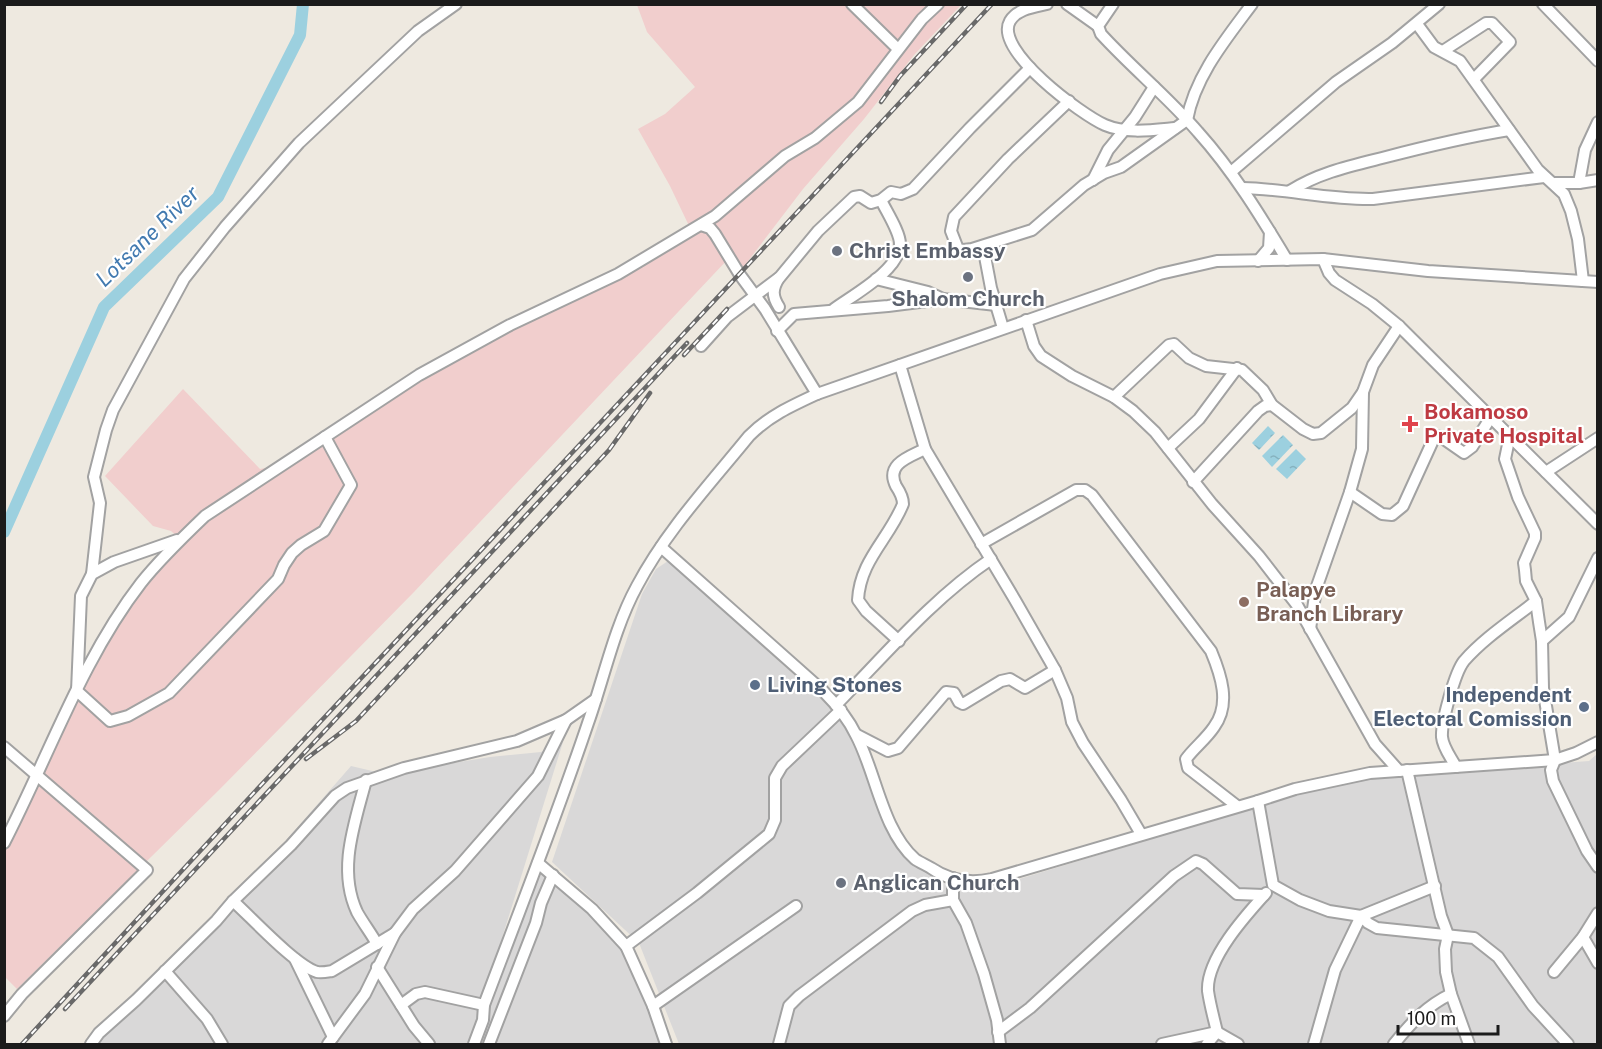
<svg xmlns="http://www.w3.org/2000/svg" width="1602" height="1049" font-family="'Public Sans',sans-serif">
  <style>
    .residential { fill: #d9d8d8 }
    .commercial { fill: #f1cecd }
    .water { fill: url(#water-ripples) }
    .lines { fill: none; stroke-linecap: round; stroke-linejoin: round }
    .river { stroke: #9cd0df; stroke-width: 12 }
    .minor-casing { stroke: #a2a2a2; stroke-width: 14 }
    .minor { stroke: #fff; stroke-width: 10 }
    .rail-casing { stroke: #696969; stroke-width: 4.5 }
    .rail { stroke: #fff; stroke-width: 2; stroke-dasharray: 7; stroke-linecap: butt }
    .worship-dot { fill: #6b7280; stroke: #fff; stroke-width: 2 }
    .health-dot { fill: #e0444e; stroke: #fff; stroke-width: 2 }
    .education-dot { fill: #8d6e63; stroke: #fff; stroke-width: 2 }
    .service-dot { fill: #5c6f8a; stroke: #fff; stroke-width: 2 }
    .labels { text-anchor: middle; stroke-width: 4.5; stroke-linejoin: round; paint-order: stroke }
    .worship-label { font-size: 21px; font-weight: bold; fill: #5b616d; stroke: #fff; text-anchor: start }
    .health-label { font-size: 21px; font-weight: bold; fill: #be3a42; stroke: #fff; text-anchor: start }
    .education-label { font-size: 21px; font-weight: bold; fill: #785e54; stroke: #fff; text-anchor: start }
    .service-label { font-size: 21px; font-weight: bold; fill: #4e5e75; stroke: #fff; text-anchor: start }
    .water-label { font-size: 22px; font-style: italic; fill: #427ab0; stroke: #fff }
  </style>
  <defs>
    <pattern id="water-ripples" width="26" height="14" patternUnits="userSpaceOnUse" patternTransform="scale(1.5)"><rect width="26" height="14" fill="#9cd0df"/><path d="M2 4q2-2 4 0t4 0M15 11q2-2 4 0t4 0" fill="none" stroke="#86b2bf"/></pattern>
  </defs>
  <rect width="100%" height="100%" fill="#eee9e0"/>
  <g class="residential">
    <polygon points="668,561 831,708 854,742 891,836 919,868 946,884 990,888 1331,784 1390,776 1589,761 1597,754 1597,1044 679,1044 639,943 552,862 642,594 656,569"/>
    <polygon points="563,742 469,1044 94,1044 233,901 351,766 385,774 490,757 541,752"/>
    <polygon points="538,863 626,946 666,1044 474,1044"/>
  </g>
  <polygon class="commercial" points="637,5 961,5 914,55 864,119 803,189 742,269 729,258 414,592 219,790 17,989 5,977 4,841 107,634 180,539 171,531 153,526 105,476 183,389 260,469 281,465 419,375 691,230 670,186 638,129 665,114 695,87 647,32"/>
  <g class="water">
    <polygon points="1268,426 1275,433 1259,450 1252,443"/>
    <polygon points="1283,435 1293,445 1272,467 1262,456"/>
    <polygon points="1296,449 1306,459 1287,479 1276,469"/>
  </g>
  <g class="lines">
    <polyline class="river" points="4,532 104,307 218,197 300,35 303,4"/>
    <g class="minor-casing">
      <g id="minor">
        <polyline points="852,4 898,49"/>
        <path d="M 1047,4 C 1034,7 1017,9 1010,21 C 993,50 1082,115 1105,125 C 1126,134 1153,130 1175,128"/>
        <polyline points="1067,4 1098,26"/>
        <path d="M 1113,4 L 1098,26 L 1101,34 C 1132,68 1168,97 1198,132 C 1233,171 1260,215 1287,260"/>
        <polyline points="1543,4 1598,61"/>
        <polyline points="1417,24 1434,47 1460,61 1538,170 1564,194 1571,211 1578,239 1583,281"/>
        <polyline points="1443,51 1486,23 1492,23 1510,42 1474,79"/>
        <path d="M 1069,101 L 1008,159 L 954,217 L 951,231 L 958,249 L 963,250 L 972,249 L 1032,230 L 1084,185 L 1104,173 L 1121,167 L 1187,120 C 1195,76 1226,39 1252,4"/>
        <polyline points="1231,172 1336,82 1392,43 1439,4"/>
        <polyline points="1093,180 1108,150 1135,117 1154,87"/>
        <polyline points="1555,183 1579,183 1598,180"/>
        <polyline points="1579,183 1585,150 1598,122"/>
        <path d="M 1243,188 C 1287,189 1330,200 1373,199 L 1544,177"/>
        <path d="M 1290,191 C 1318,173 1350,166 1382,158 C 1424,147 1466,137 1509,130"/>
        <polyline points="701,225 710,228 715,234 740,275 765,309 817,394"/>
        <polyline points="983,246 991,288 1003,328"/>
        <polyline points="1323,259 1329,273 1335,280 1372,304 1399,326 1598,524"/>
        <polyline points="1258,261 1269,248 1270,232"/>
        <polyline points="876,279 928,292 943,299"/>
        <path d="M 779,307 C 772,296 772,289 779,278"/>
        <path d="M 834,309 C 853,295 900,270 900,244 C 900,232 886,211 881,200"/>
        <polyline points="1026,320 1034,346 1041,356 1072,376 1114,397 1133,411 1155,432 1212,504 1259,556 1297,605 1375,744 1399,771"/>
        <polyline points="777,331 794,314 888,306 943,299 996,305"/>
        <polyline points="701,346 727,317 780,277 818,231 854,197 860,196 871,203 881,200 891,192 901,194 913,189 970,128 1030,68"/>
        <polyline points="900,365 925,449 1015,600 1055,670 1067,698 1072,722 1083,743 1121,800 1141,834"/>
        <polyline points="1114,397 1169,345 1174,344 1189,358 1206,366 1242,370 1263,390 1272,405 1303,429 1313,434 1321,433 1352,408 1363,392 1373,365 1399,326"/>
        <polyline points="1510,435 1505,459 1518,497 1535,533 1535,538 1524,563 1525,570 1526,581 1536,601 1539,622 1542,641 1543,688 1555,760 1551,770 1553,781 1587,851 1598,867"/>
        <polyline points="1168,448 1199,419 1237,368"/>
        <polyline points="1546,472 1598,438"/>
        <polyline points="1193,482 1258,411 1265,406 1272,405"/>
        <polyline points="1350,492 1382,514 1392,515 1403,506 1435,436 1441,437 1464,453 1472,447 1491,417"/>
        <polyline points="177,540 114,562 92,574 81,596 77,691 110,721 128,716 169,693 278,579 284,565 292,553 301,545 324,531 351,485 325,437"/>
        <path d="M 981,544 L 1076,490 L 1085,490 L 1092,495 L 1211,651 C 1221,675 1231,704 1214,727 C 1206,739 1194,748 1186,759 L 1188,768 L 1237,806"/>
        <path d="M 661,547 L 823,691 C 836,704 848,718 856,735 C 876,772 882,830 915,859 C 919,862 926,865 931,868 C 950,881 970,884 992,879 L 1258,801 L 1295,789 L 1370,773 L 1555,760 L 1576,753 L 1598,742"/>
        <polyline points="92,574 100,503 94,477 106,430 113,410 184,279 225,227 299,143 418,31 456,4"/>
        <polyline points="1310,629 1316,589 1350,492 1362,449 1363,392"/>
        <path d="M 899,641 L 866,611 L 858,600 C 860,560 889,539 903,504 C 903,497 900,492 896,486 C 885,464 909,457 925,449"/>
        <polyline points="1542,641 1569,617 1598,558"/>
        <path d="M 836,705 C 886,654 932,599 991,559"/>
        <polyline points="857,735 888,751 898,748 946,692 954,693 959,702 963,704 1001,681 1010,679 1025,688 1055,670"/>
        <polyline points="4,747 147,870 22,994 4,1016"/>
        <path d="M 1456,767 C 1451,757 1443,748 1442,737 C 1441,723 1455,672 1464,661 C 1484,638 1512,620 1536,601"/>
        <polyline points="1407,770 1441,916 1448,935 1445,949 1446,972 1451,994"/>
        <path d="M 366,780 C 355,823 337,869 357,912 C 363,923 371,933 377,944"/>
        <polyline points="1258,801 1273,885 1300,900 1329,911 1361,916 1435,886"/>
        <path d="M 4,843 C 48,758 82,659 141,583 C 160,559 183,537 205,516 L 419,375 L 510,325 L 618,274 L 715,216 L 785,156 L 815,138 L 858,102 L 922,19 L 938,4"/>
        <polyline points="538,863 592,909 626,946 653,1006 666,1044"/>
        <polyline points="953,878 953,900 966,923 984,974 997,1020 1000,1044"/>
        <path d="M 233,901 C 252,918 295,965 317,972 C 322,973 326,972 332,971 L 395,933"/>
        <polyline points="1583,937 1598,963"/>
        <polyline points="626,946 697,893 769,834 775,820 775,778 782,766 841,710"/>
        <polyline points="295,959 333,1037"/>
        <polyline points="377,967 414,1026 429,1044"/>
        <polyline points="165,971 207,1019 222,1044"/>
        <polyline points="1554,972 1583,937 1598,913"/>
        <polyline points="401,1005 416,994 425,992 484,1005"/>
        <polyline points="653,1006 796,906"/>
        <polyline points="998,1032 1030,1008 1174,876 1196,861 1203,864 1237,894 1264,895"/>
        <path d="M 1217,1032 C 1214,1019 1210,1005 1208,991 C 1206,959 1246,915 1266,893"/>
        <polyline points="91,1044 99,1033 136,1000 216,921 233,901 291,845 335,796 347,788 404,768 517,741 566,720 596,699"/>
        <polyline points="328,1044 365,994 395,933 413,909 455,871 538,776 566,720"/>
        <path d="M 474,1044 L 483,1020 L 484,1005 C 519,912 556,818 588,723 C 604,678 614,628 637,586 C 666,531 710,484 749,436 C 769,416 791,406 817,394 L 1160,274 L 1217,261 L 1323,259 L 1428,271 L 1598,282"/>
        <polyline points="489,1044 536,923 541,903 553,875"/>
        <polyline points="779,1044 789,1006 799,996 912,911 925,905 953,900"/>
        <polyline points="1162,1044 1217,1032 1238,1044"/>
        <polyline points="1207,1044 1217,1032"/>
        <polyline points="1314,1044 1335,970 1361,916 1368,923 1377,928 1474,938 1498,957 1533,1006 1568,1044"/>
        <path d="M 1394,1044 C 1411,1023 1426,1006 1451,994 L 1469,1044"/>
      </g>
    </g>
    <use href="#minor" class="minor"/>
    <g class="rail-casing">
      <g id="rail">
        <polyline points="881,102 900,76 967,4"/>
        <polyline points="684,355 727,309"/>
        <polyline points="306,759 356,721 609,450 650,393"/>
        <polyline points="65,1009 687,343"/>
        <polyline points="22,1044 249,798 992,4"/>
      </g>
    </g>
    <use href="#rail" class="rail"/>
  </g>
  <g class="worship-dot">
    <circle cx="837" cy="251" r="6"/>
    <circle cx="968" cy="277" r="6"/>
    <circle cx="841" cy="883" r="6"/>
  </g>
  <path class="health-dot" d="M1407 415h6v6h6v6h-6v6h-6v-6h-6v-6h6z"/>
  <circle class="education-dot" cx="1244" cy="602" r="6"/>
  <g class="service-dot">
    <circle cx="755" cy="685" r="6"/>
    <circle cx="1584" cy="707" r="6"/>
  </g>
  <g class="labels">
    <g class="worship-label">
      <text x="849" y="258">Christ Embassy</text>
      <text x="968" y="306" text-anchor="middle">Shalom Church</text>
      <text x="853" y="890">Anglican Church</text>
    </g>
    <g class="health-label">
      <text x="1424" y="419">Bokamoso<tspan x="1424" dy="24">Private Hospital</tspan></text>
    </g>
    <g class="education-label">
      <text x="1256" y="597">Palapye<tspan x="1256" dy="24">Branch Library</tspan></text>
    </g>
    <g class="service-label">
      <text x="767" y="692">Living Stones</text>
      <text x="1572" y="702" text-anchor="end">Independent<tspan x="1572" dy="24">Electoral Comission</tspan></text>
    </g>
    <g class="water-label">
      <text transform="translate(147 236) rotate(-44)" y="8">Lotsane River</text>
    </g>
  </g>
  <rect width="1602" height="1049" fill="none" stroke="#1b1b1b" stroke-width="12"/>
  <path d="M1398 1025v9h100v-9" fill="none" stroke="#1b1b1b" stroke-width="3"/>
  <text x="1407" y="1025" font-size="18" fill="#1b1b1b" stroke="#ffffff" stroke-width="4.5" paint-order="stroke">100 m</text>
</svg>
